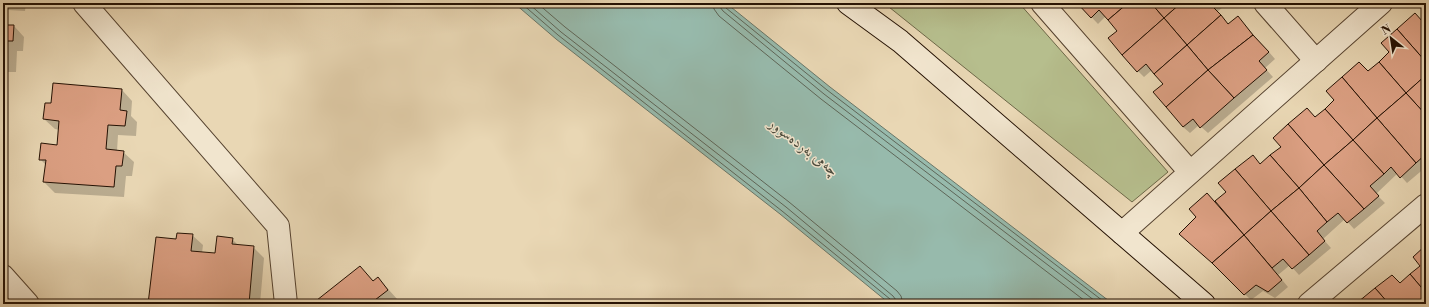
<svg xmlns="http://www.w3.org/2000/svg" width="1429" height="307" font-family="'Libre Bodoni',Amiri,serif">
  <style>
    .green { fill: #b6be8d; stroke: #6d6848 }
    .water { fill: #97baac; stroke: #697668 }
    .shadow { fill: #0003 }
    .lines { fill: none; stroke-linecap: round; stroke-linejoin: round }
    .shore { stroke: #5e6658; stroke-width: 1 }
    .building { fill: #db9f82; stroke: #241103 }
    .street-casing { stroke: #55422f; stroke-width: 24 }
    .secondary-casing { stroke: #241103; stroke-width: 24 }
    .street { stroke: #f1e5ce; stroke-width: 22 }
    .secondary { stroke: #f1e5ce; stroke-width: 22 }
    .labels { text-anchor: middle; stroke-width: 3; stroke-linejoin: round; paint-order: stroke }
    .water-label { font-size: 15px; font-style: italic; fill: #4c4c3e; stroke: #f1e5ce }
  </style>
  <rect width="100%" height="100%" fill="#e9d7b4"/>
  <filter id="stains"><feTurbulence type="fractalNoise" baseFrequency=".005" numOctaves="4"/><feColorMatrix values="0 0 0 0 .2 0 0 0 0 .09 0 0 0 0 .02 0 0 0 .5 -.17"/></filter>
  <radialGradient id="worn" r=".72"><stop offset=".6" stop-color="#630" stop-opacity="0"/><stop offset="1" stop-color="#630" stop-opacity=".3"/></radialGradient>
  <polygon class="green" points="884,3 1019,3 1168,172 1132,202"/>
  <polygon class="water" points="514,3 726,3 830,87 1113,304 890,304 780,214 556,39"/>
  <g class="shadow">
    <polygon points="3,3 26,3 25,11 8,10 8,26 14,26 24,37 23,51 17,51 16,72 3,72"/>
    <polygon points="1078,3 1228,3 1217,12 1228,25 1244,24 1275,59 1265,68 1273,77 1208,133 1199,125 1190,133 1183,127 1164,84 1152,70 1144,77 1138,71 1119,31 1106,16 1098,24"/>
    <polygon points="1426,21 1426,167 1407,183 1398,173 1376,194 1385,203 1354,229 1345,219 1323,239 1331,248 1299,275 1290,265 1278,275 1288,287 1275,298 1263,291 1251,300 1220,270 1197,217 1207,194 1215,202 1315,118"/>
    <polygon points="122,90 132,101 131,116 137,122 136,136 118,135 117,151 123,152 134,162 132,176 126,176 124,197 55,193 44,182 46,165 40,159 58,146 60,130 55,129 44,119 52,104"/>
    <polygon points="192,235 203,245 202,253 216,254 232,239 239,246 253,247 264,258 260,304 149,304 177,240"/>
    <polygon points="360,267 374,282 378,278 398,300 394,304 314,304"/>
  </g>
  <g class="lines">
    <g class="shore">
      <polyline points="521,3 558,35 782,211 890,299 892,304"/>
      <polyline points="528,3 561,32 786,207 893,296 896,300 897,304"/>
      <polyline points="537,3 565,27 789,202 897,291 901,296 903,304"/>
      <polyline points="713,3 714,9 719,16 821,99 1089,304"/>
      <polyline points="719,3 720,7 723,11 824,94 1099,304"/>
      <polyline points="724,3 726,8 827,90 1107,304"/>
    </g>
  </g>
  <g class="building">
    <polygon points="1077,3 1128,3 1108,20 1099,10 1091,18"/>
    <polygon points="1128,3 1151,3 1164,18 1122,55 1108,38 1117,31 1108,20"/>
    <polygon points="1151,3 1181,3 1164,18"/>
    <polygon points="1181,3 1214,3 1211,5 1221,15 1187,45 1164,18"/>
    <polygon points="1415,13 1423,22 1426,20 1426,62 1397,29"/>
    <polygon points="1221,15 1228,24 1238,16 1253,35 1208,70 1187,45"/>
    <polygon points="1164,18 1187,45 1154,74 1146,64 1137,72 1122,55"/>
    <polygon points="3,25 14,25 13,41 7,41 5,62 3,62"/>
    <polygon points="1397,29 1426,62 1426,75 1406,93 1379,62 1389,52 1381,43"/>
    <polygon points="1253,35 1269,52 1259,61 1267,70 1234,98 1208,70"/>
    <polygon points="1187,45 1208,70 1166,107 1153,92 1163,84 1154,74"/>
    <polygon points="1359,62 1368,71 1379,62 1406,93 1377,118 1342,77"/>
    <polygon points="1208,70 1234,98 1200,128 1193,119 1183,127 1166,107"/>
    <polygon points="1426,75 1426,115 1406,93"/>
    <polygon points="1342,77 1377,118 1353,140 1325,109 1334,100 1326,91"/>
    <polygon points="53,83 122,89 120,110 127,111 125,126 108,125 106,149 124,151 122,166 116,166 114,187 43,182 46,160 39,160 41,143 57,145 59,121 43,119 45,103 51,103"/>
    <polygon points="1406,93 1426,115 1426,137 1424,139 1426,142 1426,154 1416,163 1377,118"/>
    <polygon points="1307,108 1315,117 1325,109 1353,140 1324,165 1288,124"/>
    <polygon points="1377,118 1416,163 1400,178 1391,167 1384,174 1353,140"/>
    <polygon points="1288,124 1324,165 1299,188 1270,155 1281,147 1273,138"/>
    <polygon points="1353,140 1384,174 1370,186 1379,196 1364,209 1324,165"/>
    <polygon points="1253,155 1260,164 1270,155 1299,188 1271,211 1235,169"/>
    <polygon points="1324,165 1364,209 1347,223 1338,213 1327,222 1299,188"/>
    <polygon points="1235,169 1271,211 1244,235 1215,201 1226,192 1218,183"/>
    <polygon points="1299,188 1327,222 1317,231 1325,241 1309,255 1271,211"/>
    <polygon points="1207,193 1244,235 1212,263 1179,234 1196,217 1189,209"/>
    <polygon points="1271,211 1309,255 1292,269 1283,259 1272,268 1244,235"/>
    <polygon points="177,233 193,234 191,251 215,253 217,236 233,238 232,244 254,246 249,304 210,304 210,302 186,300 185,304 148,304 156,237 176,239"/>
    <polygon points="1244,235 1282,280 1268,292 1256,285 1244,295 1212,263"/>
    <polygon points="1426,245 1426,293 1410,274 1420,266 1413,257"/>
    <polygon points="360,266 373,281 378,277 388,290 375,300 378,304 312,304"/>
    <polygon points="1410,274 1426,293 1426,304 1389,304 1375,288 1392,275 1400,283"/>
    <polygon points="1375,288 1389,304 1360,304 1358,302"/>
  </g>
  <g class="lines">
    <g class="street-casing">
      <g id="street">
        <polyline points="84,3 278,226 286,304"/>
        <polyline points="1042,3 1190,172"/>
        <polyline points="1265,3 1316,61"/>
        <polyline points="1122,233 1381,3"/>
        <polyline points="3,276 28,304"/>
        <polyline points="1309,304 1426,205"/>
      </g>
    </g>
    <g class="secondary-casing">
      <polyline id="secondary" points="848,3 900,41 1204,304"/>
    </g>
    <use href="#street" class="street"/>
    <use href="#secondary" class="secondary"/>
  </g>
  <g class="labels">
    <g class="water-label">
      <text transform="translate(804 147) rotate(38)" y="5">چەمی بەردەسوور</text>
    </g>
  </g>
  <rect width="1429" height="307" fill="none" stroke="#e9d7b4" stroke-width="16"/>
  <rect x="4" y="4" width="1421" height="299" fill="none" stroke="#241103" stroke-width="2"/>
  <rect x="8" y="8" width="1413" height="291" fill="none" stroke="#241103"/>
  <g transform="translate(1391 38) rotate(330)" stroke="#f1e5ce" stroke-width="3" paint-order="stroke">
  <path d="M0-3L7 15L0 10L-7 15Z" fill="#241103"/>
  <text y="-6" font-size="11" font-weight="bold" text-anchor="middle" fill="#241103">N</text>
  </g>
  <rect width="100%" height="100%" filter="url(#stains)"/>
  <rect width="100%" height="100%" fill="url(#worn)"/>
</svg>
